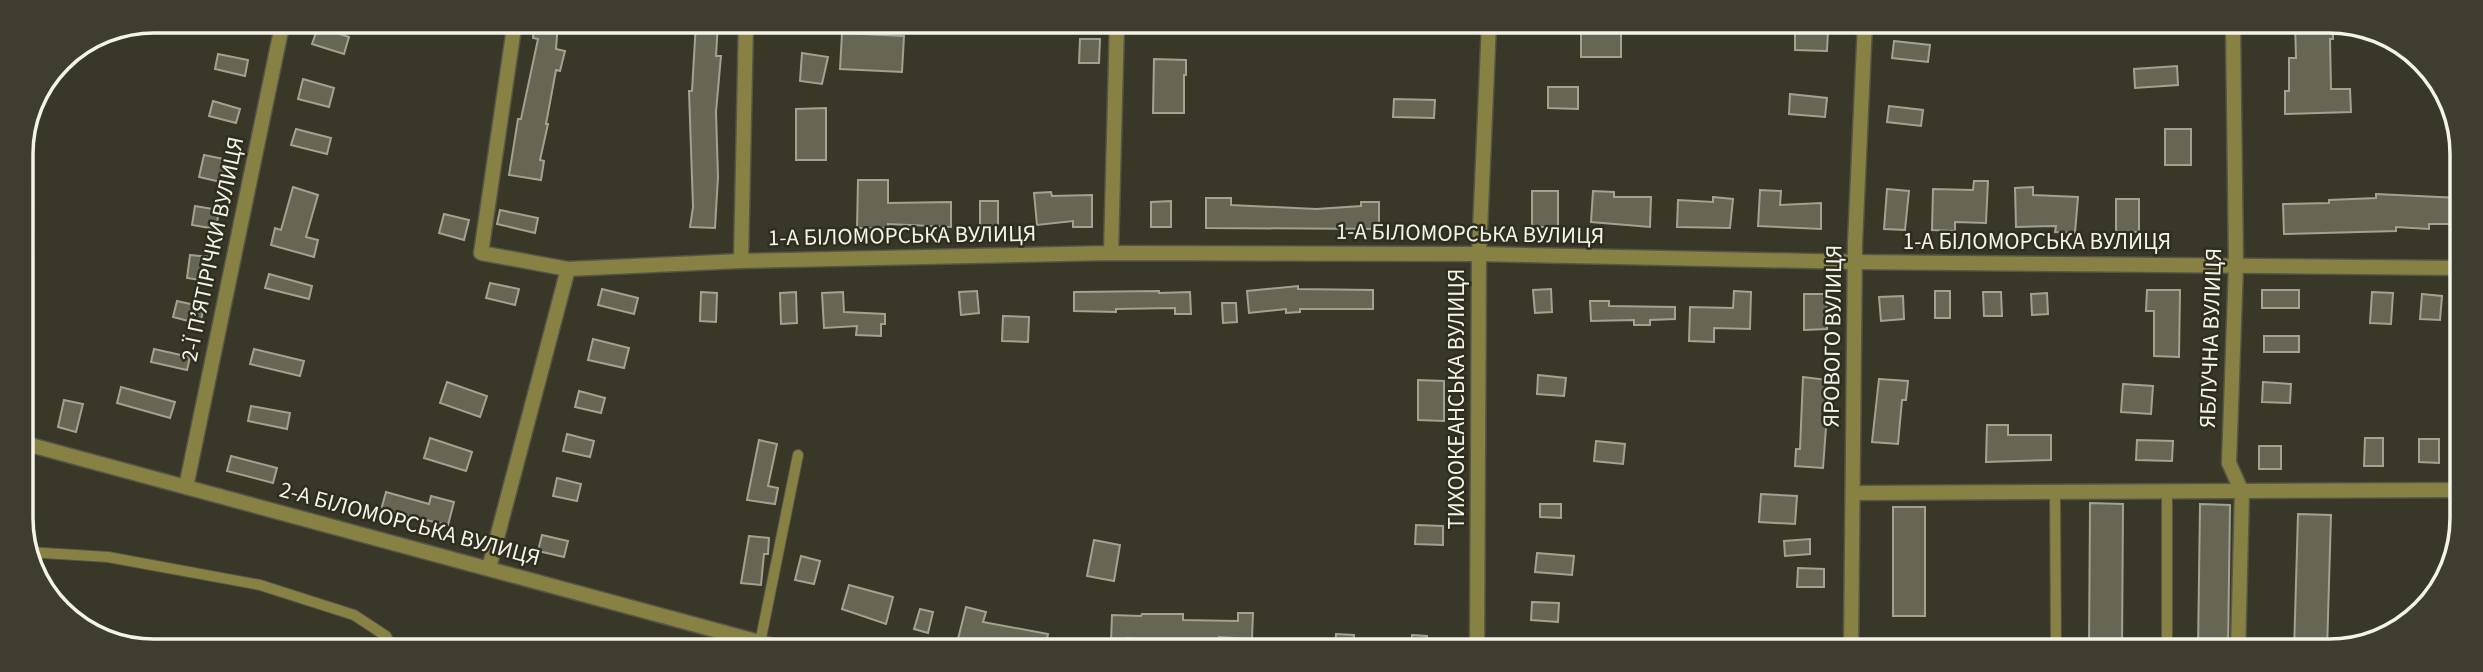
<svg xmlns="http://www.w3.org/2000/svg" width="2483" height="672" font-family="'Source Sans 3',sans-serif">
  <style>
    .building { fill: #676655; stroke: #a3a290; stroke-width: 2 }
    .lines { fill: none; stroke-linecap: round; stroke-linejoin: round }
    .lane-casing { stroke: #565547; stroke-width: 12 }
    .street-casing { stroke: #565547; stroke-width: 17 }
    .lane { stroke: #878144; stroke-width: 10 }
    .street { stroke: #878144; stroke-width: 14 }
    .labels { text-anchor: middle; stroke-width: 5; stroke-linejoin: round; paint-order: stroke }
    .street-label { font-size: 23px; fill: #f4f3e9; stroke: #2e2d1e }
    .rim { fill: none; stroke: #f4f3e9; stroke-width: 3.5 }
  </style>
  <rect width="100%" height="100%" fill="#383728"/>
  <g class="building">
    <polygon points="535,21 558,23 556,49 565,51 560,71 556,70 546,124 548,124 540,160 544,161 541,180 509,175 518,119 521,119 538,39 533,38"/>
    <polygon points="696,22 718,22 716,56 721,56 716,112 718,177 715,228 690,227 693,207 689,91 692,91"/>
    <polygon points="2295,24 2333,24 2333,39 2330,39 2331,89 2350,89 2351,112 2285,114 2285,91 2289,91 2289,58 2296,58"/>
    <polygon points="318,27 349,37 344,54 312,44"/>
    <polygon points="1621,27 1621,57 1581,57 1581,28"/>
    <polygon points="1795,29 1828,31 1827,51 1795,50"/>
    <polygon points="842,33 904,36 902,72 840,69"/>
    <polygon points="1080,39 1100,39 1099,63 1079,63"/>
    <polygon points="1894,41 1930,45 1928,62 1892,58"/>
    <polygon points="802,53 828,57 822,84 800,81"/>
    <polygon points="218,54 248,60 245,76 215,69"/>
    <polygon points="1154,59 1186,60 1186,75 1184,75 1184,113 1153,113"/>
    <polygon points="2177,66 2178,85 2135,88 2134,69"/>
    <polygon points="303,79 334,88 329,107 298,99"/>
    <polygon points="1548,87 1578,87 1578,109 1548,108"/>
    <polygon points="1790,94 1827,98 1825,117 1789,114"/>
    <polygon points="1394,99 1435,100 1434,118 1393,117"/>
    <polygon points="213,101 240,109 236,123 209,116"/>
    <polygon points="1889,106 1923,110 1921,126 1887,122"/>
    <polygon points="826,108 826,160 796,160 796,109"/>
    <polygon points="296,129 331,138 327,154 291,145"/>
    <rect x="2165" y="129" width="26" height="36"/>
    <polygon points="204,155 229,160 225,183 199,177"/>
    <polygon points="858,180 888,180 888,203 951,202 951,227 888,224 888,228 857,228"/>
    <polygon points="1974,181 1988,181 1986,223 1955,222 1955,231 1932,230 1933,189 1973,190"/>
    <polygon points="293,187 318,195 306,237 318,240 314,257 271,245 275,228 281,230"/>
    <polygon points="2033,187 2033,195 2078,197 2075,233 2055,232 2056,226 2016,227 2015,188"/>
    <polygon points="1887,189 1909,191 1905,230 1884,229"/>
    <polygon points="1760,190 1781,191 1780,205 1821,203 1821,229 1758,226"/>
    <rect x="1532" y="191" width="26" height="36"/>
    <polygon points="1593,191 1614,192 1614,197 1651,197 1650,227 1591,222"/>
    <polygon points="1051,192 1052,196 1092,195 1092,227 1073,227 1073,221 1037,225 1034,193"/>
    <polygon points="2376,194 2459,198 2459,224 2429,224 2429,229 2396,227 2396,231 2284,234 2283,204 2329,203 2329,200 2376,198"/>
    <polygon points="1713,197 1733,199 1730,228 1677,227 1678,200 1713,202"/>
    <polygon points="1206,198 1231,198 1231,205 1316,209 1361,206 1361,202 1379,202 1379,229 1206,228"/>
    <polygon points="2116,199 2139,199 2139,232 2116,231"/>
    <rect x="980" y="201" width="18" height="24"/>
    <polygon points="1171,201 1171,227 1151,227 1151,202"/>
    <polygon points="195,206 219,210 216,229 192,225"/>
    <polygon points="500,210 538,218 535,233 497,224"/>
    <polygon points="444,214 469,220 464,240 439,233"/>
    <polygon points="190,255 210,257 207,281 187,278"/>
    <polygon points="269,274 312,286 309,299 265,288"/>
    <polygon points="490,283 519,289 515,305 486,298"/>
    <polygon points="1298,286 1298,289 1373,290 1373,309 1300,309 1300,312 1286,313 1286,309 1249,313 1247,291"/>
    <polygon points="602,289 638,298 634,314 598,305"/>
    <polygon points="1551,289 1552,312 1535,313 1533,290"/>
    <polygon points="2147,290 2180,290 2179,357 2154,356 2154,311 2146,311"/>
    <rect x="2262" y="290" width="37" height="18"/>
    <polygon points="977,291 979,313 961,315 959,292"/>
    <polygon points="1159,291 1159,293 1190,292 1191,314 1175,314 1175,308 1116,309 1116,312 1074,311 1074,292"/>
    <polygon points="1734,291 1751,292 1750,329 1714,328 1714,342 1689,341 1690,307 1733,308"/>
    <rect x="1935" y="291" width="15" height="27"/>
    <polygon points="701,292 717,293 716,322 700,321"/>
    <polygon points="796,292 797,323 781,324 780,293"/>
    <polygon points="843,292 844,312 885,314 885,324 881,324 881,336 856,335 857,326 824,328 822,293"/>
    <polygon points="1983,292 2001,292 2002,316 1984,316"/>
    <polygon points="2372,292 2393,293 2391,324 2370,323"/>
    <polygon points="2047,293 2048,314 2032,315 2031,294"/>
    <polygon points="1804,294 1827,294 1827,329 1804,330"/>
    <polygon points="2422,294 2442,296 2440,320 2420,319"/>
    <polygon points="1903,296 1904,319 1881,321 1879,297"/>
    <polygon points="177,301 204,307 200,324 173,317"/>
    <polygon points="1590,301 1609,301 1609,306 1675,307 1675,319 1650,320 1650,325 1634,325 1634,320 1591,321"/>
    <polygon points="1222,303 1236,303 1237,322 1223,323"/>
    <polygon points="1003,316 1029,317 1028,342 1002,341"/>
    <rect x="2264" y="336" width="35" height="16"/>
    <polygon points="593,339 629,348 624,368 588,360"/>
    <polygon points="154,349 190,357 187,370 151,362"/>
    <polygon points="254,349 304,361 300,376 250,364"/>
    <polygon points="1538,375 1566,378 1564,396 1537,394"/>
    <polygon points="1803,377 1828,380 1824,414 1827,414 1823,468 1795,466 1796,449 1800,449"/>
    <polygon points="1879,379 1908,381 1906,400 1902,400 1898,444 1872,442"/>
    <polygon points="1418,380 1444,381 1444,421 1418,420"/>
    <polygon points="447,382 487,396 480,417 440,403"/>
    <polygon points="2263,382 2291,384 2290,403 2262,402"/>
    <polygon points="2123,384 2153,386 2151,414 2121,412"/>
    <polygon points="121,387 175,402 170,418 117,403"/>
    <polygon points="579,391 605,398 601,413 575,407"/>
    <polygon points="64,400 83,404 76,432 58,427"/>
    <polygon points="251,406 290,413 287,429 248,421"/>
    <polygon points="1987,425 2008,425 2008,435 2051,435 2051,460 1986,462"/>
    <polygon points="567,434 594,441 590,457 563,451"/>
    <polygon points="430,438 472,452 466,471 424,458"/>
    <polygon points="2365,438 2383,438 2383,466 2364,466"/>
    <polygon points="2419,439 2439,439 2439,463 2419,462"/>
    <polygon points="759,440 777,444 768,486 778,488 775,504 747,500"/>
    <polygon points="2137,440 2173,441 2172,461 2136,460"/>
    <polygon points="1596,441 1625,444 1623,464 1594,461"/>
    <rect x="2259" y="446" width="22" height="23"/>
    <polygon points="231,456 277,468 273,483 227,471"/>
    <polygon points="557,478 581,484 577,501 553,496"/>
    <polygon points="386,492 429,504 431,496 454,502 448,525 381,510"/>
    <polygon points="1761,494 1797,496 1795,524 1759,522"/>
    <polygon points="2090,503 2123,504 2122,651 2089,650"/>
    <polygon points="1540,504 1561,504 1561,518 1540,517"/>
    <polygon points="2200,504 2230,505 2228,651 2198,651"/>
    <rect x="1893" y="507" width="32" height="109"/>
    <polygon points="2298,514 2331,515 2327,651 2294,651"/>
    <polygon points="1416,525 1443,526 1443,545 1415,544"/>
    <polygon points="542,535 568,541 564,557 538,551"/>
    <polygon points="749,536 769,538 768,554 764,554 761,585 741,583"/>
    <polygon points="1810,539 1810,554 1785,556 1784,541"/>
    <polygon points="1094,540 1120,545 1114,581 1087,576"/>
    <polygon points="1537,553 1574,556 1572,575 1535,572"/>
    <polygon points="801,556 820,561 814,584 795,580"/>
    <polygon points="1798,568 1824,569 1824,587 1797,587"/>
    <polygon points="849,585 893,597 886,624 842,609"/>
    <polygon points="1532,602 1559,603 1558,622 1531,620"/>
    <polygon points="966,607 986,612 983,622 1048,634 1045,649 1000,649 958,639"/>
    <polygon points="920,609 933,612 928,633 914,629"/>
    <polygon points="1238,613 1253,613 1252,639 1219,637 1218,646 1168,645 1168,642 1127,638 1127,642 1111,641 1112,615 1141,616 1142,614 1183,614 1183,620 1238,621"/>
    <polygon points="1336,634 1354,635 1353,650 1335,650"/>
    <polygon points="1412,635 1427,636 1426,650 1411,650"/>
  </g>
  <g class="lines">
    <g class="lane-casing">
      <g id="lane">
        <polyline points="2167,492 2167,651"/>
        <polyline points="2055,493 2056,650"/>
        <polyline points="28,552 108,557 260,585 354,615 386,636 393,649"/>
        <polyline points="760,643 798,455"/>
      </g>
    </g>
    <g class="street-casing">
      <g id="street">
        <polyline points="515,21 481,253 568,269 741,261 1111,253 1479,254 1855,262 2459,268"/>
        <polyline points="2233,24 2236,265 2229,463 2242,492 2238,651"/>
        <polyline points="1111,253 1117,22"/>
        <polyline points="741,261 746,22"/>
        <polyline points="23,443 785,649"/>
        <polyline points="186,487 283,21"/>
        <polyline points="1853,493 2459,490"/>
        <polyline points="489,568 568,269"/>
        <polyline points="1477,650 1479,254 1489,23"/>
        <polyline points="1851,650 1855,243 1865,23"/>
      </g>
    </g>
    <use href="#lane" class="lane"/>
    <use href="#street" class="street"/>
  </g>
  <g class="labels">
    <g class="street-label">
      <text transform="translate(1470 233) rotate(1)" y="8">1-А БІЛОМОРСЬКА ВУЛИЦЯ</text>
      <text transform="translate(902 235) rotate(-1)" y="8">1-А БІЛОМОРСЬКА ВУЛИЦЯ</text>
      <text x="2037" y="249">1-А БІЛОМОРСЬКА ВУЛИЦЯ</text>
      <text transform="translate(212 249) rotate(-78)" y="8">2-Ї П’ЯТІРІЧКИ ВУЛИЦЯ</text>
      <text transform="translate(1832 336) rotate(-89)" y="8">ЯРОВОГО ВУЛИЦЯ</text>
      <text transform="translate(2210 338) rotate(-88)" y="8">ЯБЛУЧНА ВУЛИЦЯ</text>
      <text transform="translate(1456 399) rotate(-90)" y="8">ТИХООКЕАНСЬКА ВУЛИЦЯ</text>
      <text transform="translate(410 523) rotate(15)" y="8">2-А БІЛОМОРСЬКА ВУЛИЦЯ</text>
    </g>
  </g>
  <path d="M0 0H2483V672H0ZM154 33H2329A121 121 0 0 1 2450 154V518A121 121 0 0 1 2329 639H154A121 121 0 0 1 33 518V154A121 121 0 0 1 154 33Z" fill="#3e3d2e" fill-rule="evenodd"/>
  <path class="rim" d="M154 33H2329A121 121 0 0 1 2450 154V518A121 121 0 0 1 2329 639H154A121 121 0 0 1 33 518V154A121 121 0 0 1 154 33Z"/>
</svg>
